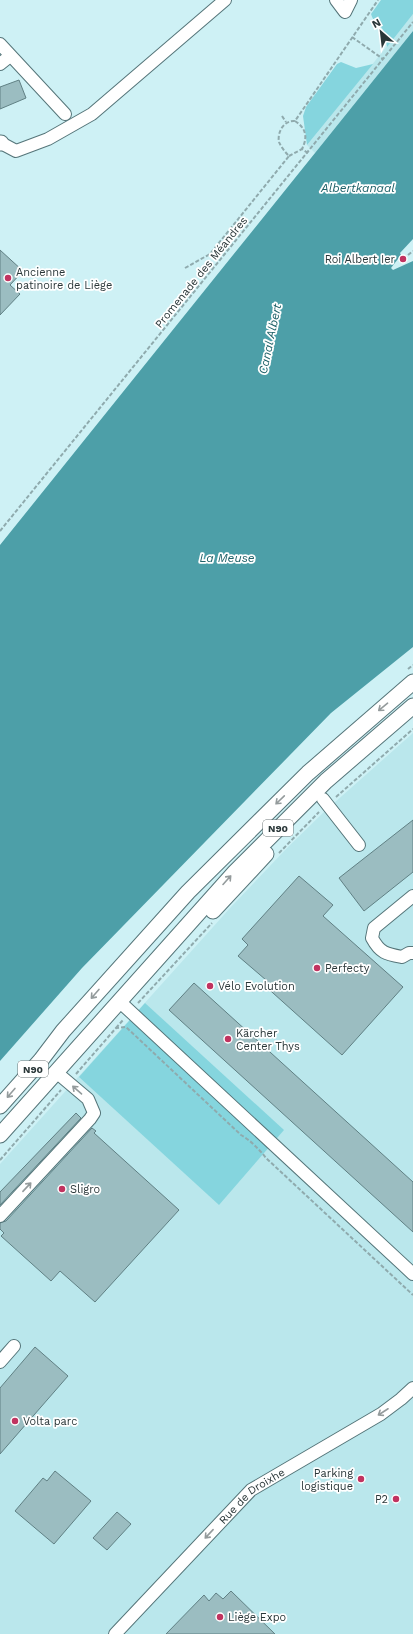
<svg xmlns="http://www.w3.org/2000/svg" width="413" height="1634" font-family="'Work Sans',sans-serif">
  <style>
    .built { fill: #bae7ec }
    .green { fill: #85d5de }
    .water { fill: #4d9fa8 }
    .building { fill: #9bbdc1; stroke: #608084 }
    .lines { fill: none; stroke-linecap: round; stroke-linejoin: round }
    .minor-casing { stroke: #557579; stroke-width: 14 }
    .major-casing { stroke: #557579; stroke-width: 17 }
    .path { stroke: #8faaad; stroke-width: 2; stroke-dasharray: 4 2; stroke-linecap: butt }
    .minor { stroke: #fff; stroke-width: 12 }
    .major { stroke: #fff; stroke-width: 15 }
    .oneway { stroke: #949b9c }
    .poi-dot { fill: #c13360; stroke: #fff; stroke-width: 1.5 }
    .labels { text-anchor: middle; stroke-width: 3.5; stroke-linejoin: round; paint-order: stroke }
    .shield { fill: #fff; stroke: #6a7374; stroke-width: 1 }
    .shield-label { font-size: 10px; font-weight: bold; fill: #2a3739 }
    .poi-label { font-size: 11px; fill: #2a3739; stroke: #fff; text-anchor: start }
    .street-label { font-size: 11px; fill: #2a3739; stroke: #fff }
    .water-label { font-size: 12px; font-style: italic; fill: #1f6269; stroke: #fff }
  </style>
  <rect width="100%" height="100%" fill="#cef1f5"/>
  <g class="built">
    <polygon points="413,14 413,31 315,153 307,145"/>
    <polygon points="413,733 413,1634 0,1634 0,1164 231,907 288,847 325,811"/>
  </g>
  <g class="green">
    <path d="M 381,0 L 413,0 L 413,14 L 387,47 C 386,40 386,33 381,27 C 376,22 373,21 371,14 Z"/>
    <polygon points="341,62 356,68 373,64 307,145 303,116 306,107 337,64"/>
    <polygon points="145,1003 284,1130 219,1205 79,1077"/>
  </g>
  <polygon class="water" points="413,31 413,239 400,253 401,255 391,268 393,270 413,261 413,647 331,713 82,968 0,1061 0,545"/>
  <g class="building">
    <polygon points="19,80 26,98 0,109 0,87"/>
    <polygon points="0,250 23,271 10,285 20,294 0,315"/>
    <polygon points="413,820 413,872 364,911 339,878"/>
    <polygon points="299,876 333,905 323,916 403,987 342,1055 263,984 266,980 238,956 248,945 242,939"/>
    <polygon points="194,983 413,1182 413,1232 169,1010"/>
    <polygon points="76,1113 81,1118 0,1205 0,1192"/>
    <polygon points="92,1128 96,1131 94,1133 179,1210 95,1302 60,1271 51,1281 1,1236 4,1233 0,1229 0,1223 6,1221"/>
    <polygon points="35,1347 68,1376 0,1454 0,1388"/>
    <polygon points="55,1471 91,1501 54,1544 15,1511 43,1478 47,1481"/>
    <polygon points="117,1512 131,1524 107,1550 93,1538"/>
    <polygon points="231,1591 275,1634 166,1634 204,1595 209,1601 216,1593 223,1599"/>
  </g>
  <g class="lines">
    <g class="minor-casing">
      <g id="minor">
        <polyline points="336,0 345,12 351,0"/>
        <polyline points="0,44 65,114"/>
        <polyline points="0,64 10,56"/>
        <polyline points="1,143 16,151 48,139 92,114 225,0"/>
        <polyline points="323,799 359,845"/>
        <path d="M 413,896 L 374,928 L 372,938 C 380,953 386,954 402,957 L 409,953 L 413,953"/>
        <polyline points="119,1001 413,1274"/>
        <polyline points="0,1216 90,1119 94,1113 88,1099 56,1072"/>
        <polyline points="0,1362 14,1346"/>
        <path id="s1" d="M 115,1634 L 251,1490 L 381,1414 L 401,1399 L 413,1388"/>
      </g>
    </g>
    <g class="major-casing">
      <g id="major">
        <polyline points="0,143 1,143"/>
        <polyline points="213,911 266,854"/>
        <polyline points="0,1106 41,1060 63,1031 188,892 308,773 413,682"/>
        <polyline points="0,1135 235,872 326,781 413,706"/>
      </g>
    </g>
    <g class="path">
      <polyline points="352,37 383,59"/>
      <polyline points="282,116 286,122"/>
      <path d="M 295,121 C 306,128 308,137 302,149"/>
      <polyline points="289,156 302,149 308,153"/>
      <polyline points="408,255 413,251"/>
      <path d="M 185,268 L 210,254 L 289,156 C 285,152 281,147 279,142 C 277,132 284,120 295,121 L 378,0"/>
      <polyline points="0,531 413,22"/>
      <polyline points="408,669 413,665"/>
      <polyline points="336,797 413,729"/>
      <polyline points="279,853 319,812"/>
      <polyline points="138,1003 212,923"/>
      <polyline points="116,1028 123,1020"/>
      <path d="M 76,1074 L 116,1028 L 126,1027 L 241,1135 C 250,1140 259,1149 266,1158 L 413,1295"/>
      <polyline points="0,1160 61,1090"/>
    </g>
    <use href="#minor" class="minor"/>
    <use href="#major" class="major"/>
  </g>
  <defs><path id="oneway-shaft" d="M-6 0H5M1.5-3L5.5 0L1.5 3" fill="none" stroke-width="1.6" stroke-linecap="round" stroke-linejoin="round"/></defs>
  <g class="oneway">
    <use href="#oneway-shaft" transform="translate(383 707) rotate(140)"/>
    <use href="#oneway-shaft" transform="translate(280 800) rotate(136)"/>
    <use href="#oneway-shaft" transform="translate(227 880) rotate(-48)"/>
    <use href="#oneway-shaft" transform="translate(95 994) rotate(131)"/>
    <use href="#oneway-shaft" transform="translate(77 1090) rotate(-139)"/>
    <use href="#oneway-shaft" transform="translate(11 1093) rotate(131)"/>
    <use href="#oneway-shaft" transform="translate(27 1187) rotate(-47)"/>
    <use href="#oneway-shaft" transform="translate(383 1412) rotate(147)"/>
    <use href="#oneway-shaft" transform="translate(209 1534) rotate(133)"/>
  </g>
  <g class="poi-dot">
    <circle cx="403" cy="259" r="4"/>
    <circle cx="8" cy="278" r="4"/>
    <circle cx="317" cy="968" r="4"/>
    <circle cx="210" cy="986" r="4"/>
    <circle cx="228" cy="1039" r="4"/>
    <circle cx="62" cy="1189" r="4"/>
    <circle cx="15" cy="1421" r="4"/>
    <circle cx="361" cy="1479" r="4"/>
    <circle cx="396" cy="1499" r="4"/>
    <circle cx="220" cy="1617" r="4"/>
  </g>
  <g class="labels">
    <g class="shield">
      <rect x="263" y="820" width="30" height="16" rx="3"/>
      <rect x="18" y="1061" width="30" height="16" rx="3"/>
    </g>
    <g class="shield-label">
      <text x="278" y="832">N90</text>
      <text x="33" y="1073">N90</text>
    </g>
    <g class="poi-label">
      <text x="395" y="263" text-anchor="end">Roi Albert Ier</text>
      <text x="16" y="276">Ancienne<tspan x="16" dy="13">patinoire de Liège</tspan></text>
      <text x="325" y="972">Perfecty</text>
      <text x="218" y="990">Vélo Evolution</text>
      <text x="236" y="1037">Kärcher<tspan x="236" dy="13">Center Thys</tspan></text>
      <text x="70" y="1193">Sligro</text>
      <text x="23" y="1425">Volta parc</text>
      <text x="353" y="1477" text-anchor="end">Parking<tspan x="353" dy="13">logistique</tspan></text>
      <text x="388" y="1503" text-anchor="end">P2</text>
      <text x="228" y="1621">Liège Expo</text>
    </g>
    <g class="street-label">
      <text transform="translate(201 272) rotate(-51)" y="4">Promenade des Méandres</text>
      <text dy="4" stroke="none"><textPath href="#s1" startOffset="195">Rue de Droixhe</textPath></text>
    </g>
    <g class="water-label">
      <text x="358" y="192">Albertkanaal</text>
      <text transform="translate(270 339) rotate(-78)" y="4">Canal Albert</text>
      <text x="227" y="562">La Meuse</text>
    </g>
  </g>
  <g transform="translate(381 32) rotate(332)" stroke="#ffffff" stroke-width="3" paint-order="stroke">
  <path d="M0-3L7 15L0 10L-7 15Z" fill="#2a3739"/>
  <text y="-6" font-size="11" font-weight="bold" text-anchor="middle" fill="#2a3739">N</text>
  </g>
</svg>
